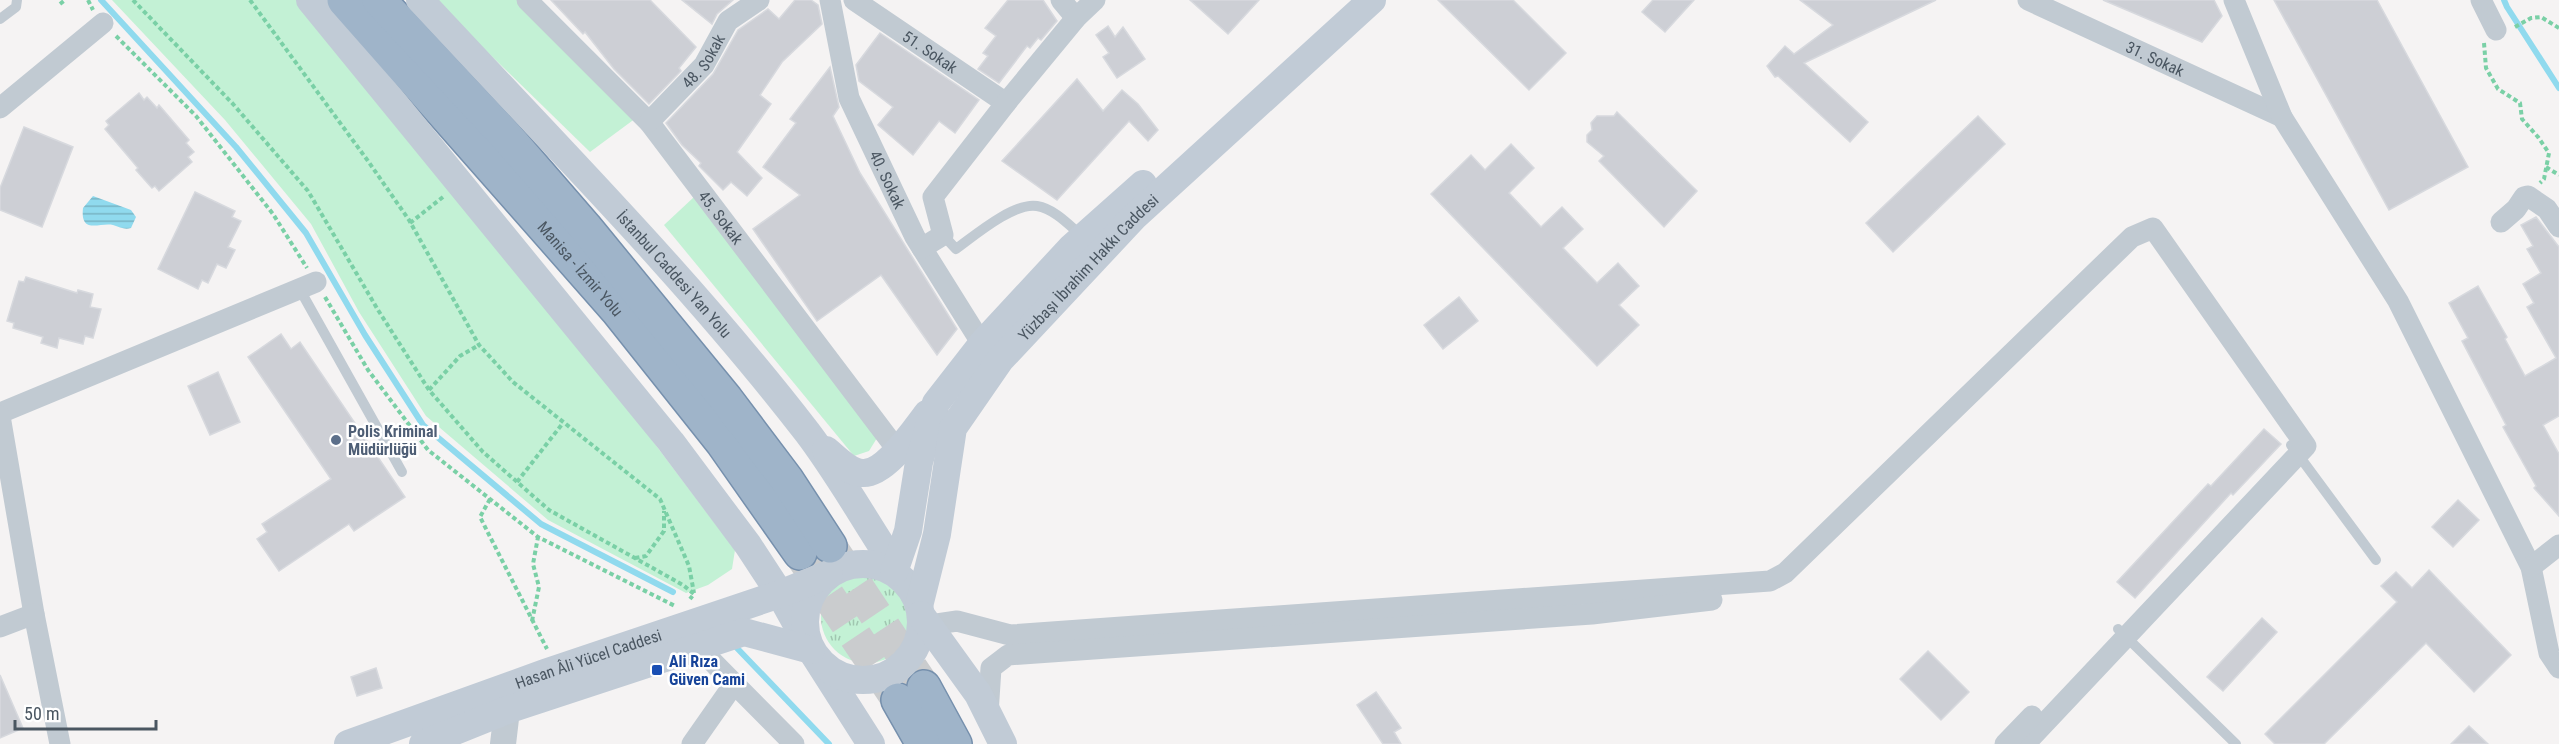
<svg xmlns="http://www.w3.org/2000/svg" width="2559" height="744" font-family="'Roboto Condensed',sans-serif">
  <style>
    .grass { fill: url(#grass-tufts) }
    .park { fill: #c3f1d5 }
    .water { fill: url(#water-rules) }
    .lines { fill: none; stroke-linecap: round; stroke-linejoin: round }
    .stream { stroke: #90daee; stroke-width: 6 }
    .building { fill: #cdcfd5; stroke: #d7d9de; stroke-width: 1.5 }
    .trunk-tunnel { stroke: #caccce; stroke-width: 33; stroke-dasharray: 33 16; stroke-linecap: butt }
    .trunk-casing { stroke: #7690ad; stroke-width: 36 }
    .path { stroke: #7ad0a6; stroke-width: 4; stroke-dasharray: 4.5 3; stroke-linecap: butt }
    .service { stroke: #c1cad2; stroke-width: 10 }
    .minor { stroke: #c1cad2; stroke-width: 21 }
    .tertiary { stroke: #c1cad2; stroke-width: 26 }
    .secondary { stroke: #c1cbd6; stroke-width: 28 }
    .trunk { stroke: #9fb4c9; stroke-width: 33 }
    .service-dot { fill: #5c6f8a; stroke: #fff; stroke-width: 2 }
    .transit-dot { fill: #1a4fb4; stroke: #fff; stroke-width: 2 }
    .labels { text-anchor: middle; stroke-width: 5; stroke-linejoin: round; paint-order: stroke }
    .street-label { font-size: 16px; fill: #4a5661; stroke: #fff }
    .service-label { font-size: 16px; font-weight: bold; fill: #4e5e75; stroke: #fff; text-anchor: start }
    .transit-label { font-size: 16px; font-weight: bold; fill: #164399; stroke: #fff; text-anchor: start }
  </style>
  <defs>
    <pattern id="grass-tufts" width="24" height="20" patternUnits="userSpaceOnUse" patternTransform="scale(1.5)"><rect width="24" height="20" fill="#c3f1d5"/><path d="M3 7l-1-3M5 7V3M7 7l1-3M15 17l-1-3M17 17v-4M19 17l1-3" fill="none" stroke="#a0c6b0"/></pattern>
    <pattern id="water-rules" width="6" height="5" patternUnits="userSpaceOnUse" patternTransform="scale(1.5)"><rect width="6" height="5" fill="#90daee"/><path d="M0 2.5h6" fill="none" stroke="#78b4c4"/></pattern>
  </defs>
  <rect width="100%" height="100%" fill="#f5f3f3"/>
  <circle class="grass" cx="867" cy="617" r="46"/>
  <g class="park">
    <polygon points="112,0 301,0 547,301 735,550 732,569 708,585 686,593 548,520 426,416 359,312 311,224 225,120"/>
    <polygon points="434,0 520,0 636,118 590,152"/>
    <polygon points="694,197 877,438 869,451 854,456 664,225"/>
  </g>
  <path class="water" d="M 93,196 L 131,210 L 136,217 L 131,228 C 124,230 120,227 113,225 C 100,222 80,235 83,208 Z"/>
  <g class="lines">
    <g class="stream">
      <polyline points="101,0 236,147 306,233 365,335 423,425 541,524 673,592"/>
      <polyline points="2504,0 2507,7 2559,88"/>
      <polyline points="735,646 829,744"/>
    </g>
  </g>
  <g class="building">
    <polygon points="551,0 650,0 696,47 679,68 681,71 649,104 614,69 585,32 583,34"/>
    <polygon points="682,0 733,0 717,14 712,24"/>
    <polygon points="795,0 811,0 818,5 822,24 782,62 760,95 771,104 737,152 762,178 747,196 731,182 723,190 699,166 701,163 682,145 666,123 713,74 738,30 768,9 779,19"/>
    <polygon points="1008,0 1043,0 1057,21 1041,40 1038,38 1030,48 1027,46 999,83 978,69 988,56 983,53 996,36 985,28"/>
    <polygon points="1190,0 1259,0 1228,34"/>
    <polygon points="1438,0 1513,0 1566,53 1529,90"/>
    <polygon points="1653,0 1694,0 1665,32 1642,12"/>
    <polygon points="1800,0 1936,0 1804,63 1868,122 1850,142 1778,76 1775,77 1767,66 1785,46 1794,54 1833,25"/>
    <polygon points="2103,0 2214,0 2222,16 2202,42"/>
    <polygon points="2274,0 2377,0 2468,167 2389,210"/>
    <polygon points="1108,26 1115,37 1123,27 1145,59 1117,78 1103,57 1109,53 1096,35"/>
    <polygon points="880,33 979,100 955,133 939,121 913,155 878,125 893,107 859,81 856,65"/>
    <polygon points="830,67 839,107 833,116 860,173 957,329 937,355 881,275 817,321 753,229 800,195 763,167 796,123 790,119"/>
    <polygon points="1077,79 1103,111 1122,90 1138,104 1158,130 1148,141 1129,121 1057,200 1002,161"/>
    <polygon points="139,93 144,100 147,97 157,108 159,105 189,140 186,143 194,152 188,157 192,162 159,191 155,186 152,188 136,170 138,168 105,129 109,125 106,121"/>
    <polygon points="1617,112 1697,191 1664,227 1599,161 1604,156 1587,142 1587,135 1592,130 1591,123 1597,116 1614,116"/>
    <polygon points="1978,116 2005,144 1893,252 1866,223"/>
    <polygon points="24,127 73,147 42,227 0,210 0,188"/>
    <polygon points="1511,144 1534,168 1509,193 1541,227 1562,207 1583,229 1563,248 1597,283 1618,263 1639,286 1619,305 1639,325 1597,366 1431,194 1471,155 1485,170"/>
    <polygon points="195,192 235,211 232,217 241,221 228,247 235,250 226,268 217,264 208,283 202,280 198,289 158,269"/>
    <polygon points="2536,217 2559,247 2559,416 2543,425 2559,454 2559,516 2534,488 2536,486 2503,427 2506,425 2462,341 2468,338 2449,303 2478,286 2507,337 2505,339 2525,376 2556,358 2527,307 2534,303 2523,284 2541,273 2527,249 2533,246 2521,225"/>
    <polygon points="26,277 77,293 78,290 93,294 90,307 101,309 93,338 85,336 83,344 59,338 57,348 41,343 43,337 13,328 14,323 7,321 19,281 24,282"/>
    <polygon points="1459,297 1478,321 1443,349 1424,325"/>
    <polygon points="281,334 291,349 300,342 405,497 354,531 349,524 279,571 257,539 267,532 262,524 331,479 248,357"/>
    <polygon points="218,372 240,422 210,435 188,386"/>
    <polygon points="2264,429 2281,444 2233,495 2231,493 2135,598 2117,582 2208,484 2211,486"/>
    <polygon points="2458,500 2479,520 2453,547 2432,527"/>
    <polygon points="2429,570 2511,655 2474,692 2426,643 2324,744 2275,744 2265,734 2397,602 2381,586 2396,572 2412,588"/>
    <polygon points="2262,618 2277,632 2223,691 2207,677"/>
    <polygon points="1928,651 1969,692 1941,720 1900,679"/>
    <polygon points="376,668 382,688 357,696 351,677"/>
    <polygon points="0,675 23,728 0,738"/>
    <polygon points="1376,692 1401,728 1394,732 1401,744 1383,744 1357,705"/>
    <polygon points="2469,726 2488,744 2451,744"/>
  </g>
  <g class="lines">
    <g class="trunk-tunnel">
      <polyline points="830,546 924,687"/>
      <polyline points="801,555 898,700"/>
    </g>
    <g class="trunk-casing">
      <g id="trunk">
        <path id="s9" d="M 344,0 L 617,310 L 722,442 L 800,553"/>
        <polyline points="379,0 507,137 585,227 726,399 787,480 830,546"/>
        <polyline points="924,687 955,744"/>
        <polyline points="898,700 923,744"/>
      </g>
    </g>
    <g class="path">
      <polyline points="88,0 93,10"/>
      <polyline points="133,0 233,104 308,191 378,310 429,390 483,452 549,510 683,585 694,594 690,599"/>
      <polyline points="250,0 368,161 409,220 479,345 513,382 660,499 689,566 694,593"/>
      <polyline points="60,4 65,0"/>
      <polyline points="2515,27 2531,18 2541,17 2559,28"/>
      <polyline points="116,36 196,116 273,214 307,268"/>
      <polyline points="2484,43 2486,68 2498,89 2520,103 2522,119 2538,137 2549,153 2544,179 2540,183"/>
      <polyline points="2546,167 2559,175"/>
      <polyline points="410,223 443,197"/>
      <polyline points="325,297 368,370 428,450 538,537 675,606"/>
      <polyline points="429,390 460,356 479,345"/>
      <polyline points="517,482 563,423"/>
      <polyline points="490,499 480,517 547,649"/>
      <polyline points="635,558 646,556 664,531 664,511"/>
      <polyline points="532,621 539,587 533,564 538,537"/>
    </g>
    <g class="service">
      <polyline points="0,19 16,7 17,0"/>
      <path d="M 943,235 L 956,249 C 974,236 1014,202 1037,206 C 1055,209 1070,226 1083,237"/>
      <polyline points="299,288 402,472"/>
      <polyline points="2291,445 2376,560"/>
      <polyline points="2118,629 2236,744"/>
    </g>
    <g class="minor">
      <path id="s1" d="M 527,0 L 649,122 L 898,451"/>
      <path id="s2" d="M 830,0 L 849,98 L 915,237 L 982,344"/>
      <path id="s3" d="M 854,0 L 1006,103"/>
      <polyline points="1061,0 1076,18"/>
      <path id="s4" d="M 2028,0 L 2282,117"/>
      <polyline points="2234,0 2282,117 2398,301 2531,567 2549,653 2559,668"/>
      <polyline points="2481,0 2496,30"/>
      <polyline points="0,108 103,23"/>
      <path id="s5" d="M 649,122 L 704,65 L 728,21 L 759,0"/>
      <polyline points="2501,222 2516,209 2524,197 2528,196 2547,209 2559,227"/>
      <polyline points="922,248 943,235 933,197 1006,103 1076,18 1095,0"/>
      <polyline points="0,413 316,282"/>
      <polyline points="0,416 34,614 60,744"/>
      <polyline points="2531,567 2559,545"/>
      <polyline points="930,625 957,621 1010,635 1770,581 1785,573 2132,237 2153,228 2306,446 2025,744"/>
      <polyline points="0,627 34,614"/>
      <polyline points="699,648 794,744"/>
      <polyline points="988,714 991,668 1008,655 1592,614 1712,600"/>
      <polyline points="692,744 734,684"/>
      <polyline points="2005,744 2032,716"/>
    </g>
    <polyline class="tertiary" points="503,744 507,710 513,695"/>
    <g class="secondary">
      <polyline points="310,0 671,442 748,545 780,594 811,650 871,744"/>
      <path id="s6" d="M 420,0 C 551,141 689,279 807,432 C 836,470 861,514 887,554 L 894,572"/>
      <path d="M 826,450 C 836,458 848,472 862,473 C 885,475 914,431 927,414"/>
      <circle cx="863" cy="622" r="58"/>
      <polyline points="894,572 908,531 919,462 936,403 982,344 1071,248 1143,184"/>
      <path id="s7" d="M 919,606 L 937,534 L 953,428 L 1000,360 L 1134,217 L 1372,0"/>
      <polyline points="921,615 978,694 1003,744"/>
      <path id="s8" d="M 348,744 L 545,673 L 780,594 L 829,574"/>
      <polyline points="423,744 507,710 744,632 811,650"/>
    </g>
    <use href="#trunk" class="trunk"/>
  </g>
  <circle class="service-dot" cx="336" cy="440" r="6"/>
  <rect class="transit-dot" x="651" y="664" width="12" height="12" rx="3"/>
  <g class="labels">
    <g class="street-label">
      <text dy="6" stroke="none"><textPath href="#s3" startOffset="92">51. Sokak</textPath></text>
      <text dy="6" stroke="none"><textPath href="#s4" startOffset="140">31. Sokak</textPath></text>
      <text dy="6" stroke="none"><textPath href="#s5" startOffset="82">48. Sokak</textPath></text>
      <text dy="6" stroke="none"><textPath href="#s2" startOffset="190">40. Sokak</textPath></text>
      <text dy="6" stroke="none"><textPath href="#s1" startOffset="292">45. Sokak</textPath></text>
      <text dy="6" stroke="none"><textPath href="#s9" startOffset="358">Manisa - İzmir Yolu</textPath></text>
      <text dy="6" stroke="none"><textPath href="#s7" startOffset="392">Yüzbaşı İbrahim Hakkı Caddesi</textPath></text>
      <text dy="6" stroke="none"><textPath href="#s6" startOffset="374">İstanbul Caddesi Yan Yolu</textPath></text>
      <text dy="6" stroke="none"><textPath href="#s8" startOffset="255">Hasan Âli Yücel Caddesi</textPath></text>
    </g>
    <g class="service-label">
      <text x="348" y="437">Polis Kriminal<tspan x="348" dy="18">Müdürlüğü</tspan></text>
    </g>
    <g class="transit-label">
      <text x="669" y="667">Ali Rıza<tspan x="669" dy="18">Güven Cami</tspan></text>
    </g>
  </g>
  <path d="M15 720v9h141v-9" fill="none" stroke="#4a5661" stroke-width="3"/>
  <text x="24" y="720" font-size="18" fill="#4a5661" stroke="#ffffff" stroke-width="4.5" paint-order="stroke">50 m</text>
</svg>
